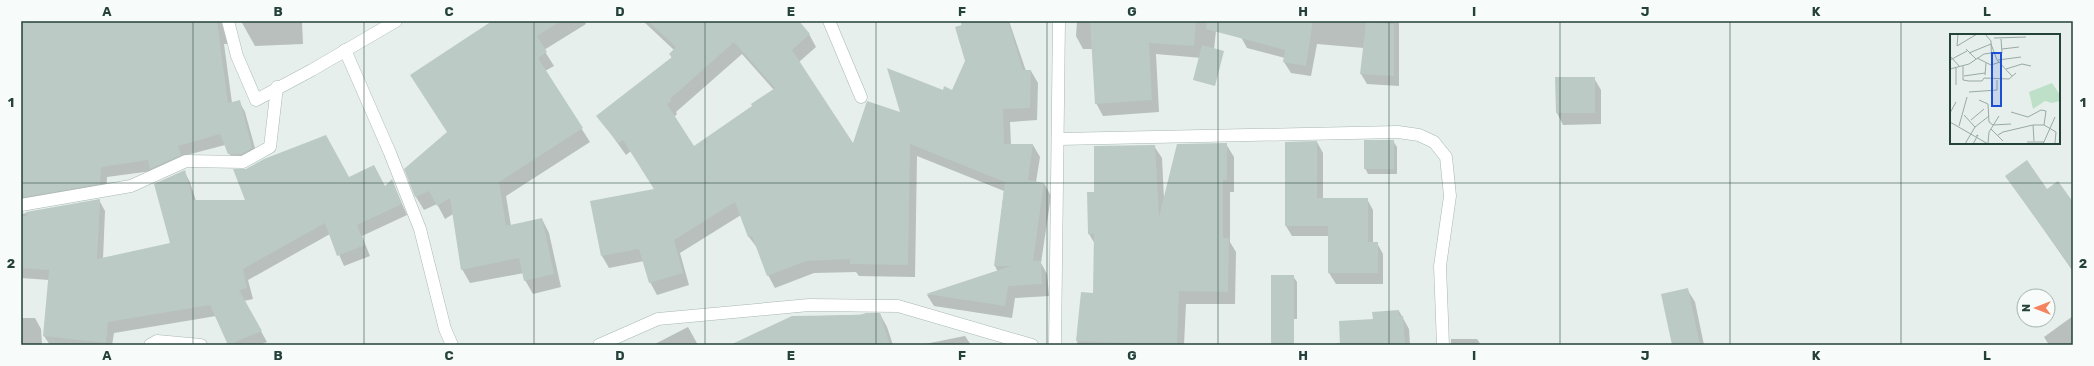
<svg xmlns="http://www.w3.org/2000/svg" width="2094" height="366" font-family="Rubik,sans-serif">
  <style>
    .shadow { fill: #0003; fill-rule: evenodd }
    .building { fill: #bbcac4; fill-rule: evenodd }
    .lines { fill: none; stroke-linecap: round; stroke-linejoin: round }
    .minor-casing { stroke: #a8b8b2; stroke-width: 13 }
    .minor { stroke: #fff; stroke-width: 12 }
    .grid { fill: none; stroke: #24423a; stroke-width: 1; stroke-opacity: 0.55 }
    .inset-road { fill: none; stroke: #98aaa4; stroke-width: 1 }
    .view { fill: #1d4ed8; fill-opacity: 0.15; stroke: #1d4ed8; stroke-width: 2 }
    .inset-edge { fill: none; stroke: #24423a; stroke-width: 2 }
    .neatline { fill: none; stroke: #24423a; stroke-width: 1.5 }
    .grid-label { font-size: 13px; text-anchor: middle; font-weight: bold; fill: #24423a }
  </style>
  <rect width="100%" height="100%" fill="#e6efeb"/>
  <g class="shadow">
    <polygon points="38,21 221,21 228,44 224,44 232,103 239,101 245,112 258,159 235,165 225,145 183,156 152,171 107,177 106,194 26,208 21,212 21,24"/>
    <polygon points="241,21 308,21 302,22 303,44 255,46"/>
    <polygon points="494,21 584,21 586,24 544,50 554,66 545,71 590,142 506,196 511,226 542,219 549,233 561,287 533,294 525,280 524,273 470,283 462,269 453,214 445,219 437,204 424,210 416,197 406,169 448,132"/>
    <path d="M 643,21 L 797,21 L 809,34 L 816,47 L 799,62 L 853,145 L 902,114 L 943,92 L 953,91 L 966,61 L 961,21 L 1009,21 L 1026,71 L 1031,71 L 1038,83 L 1037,120 L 1010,122 L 1011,145 L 1033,145 L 1040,157 L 1036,182 L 1044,183 L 1051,196 L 1041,263 L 1047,274 L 1049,296 L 1015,298 L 1012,318 L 934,306 L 927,295 L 998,272 L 995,266 L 1004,191 L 917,156 L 915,277 L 859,276 L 856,272 L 814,273 L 775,288 L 768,275 L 758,249 L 749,237 L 741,215 L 680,253 L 689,285 L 657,295 L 650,282 L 644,261 L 609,268 L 602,256 L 655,190 L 631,151 L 626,155 L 598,116 L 672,58 L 670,54 L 674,50 ZM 742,54 L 774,90 L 754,106 L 694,147 L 674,117 L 677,114 L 676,112 Z"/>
    <polygon points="1077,21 1217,21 1213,59 1156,54 1159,112 1103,116 1096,103 1093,49 1083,49 1076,36"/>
    <polygon points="1245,21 1399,21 1399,86 1367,84 1361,74 1364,48 1317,44 1311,76 1291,73 1284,62 1285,58 1247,48 1241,37"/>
    <polygon points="1556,78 1594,78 1601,90 1601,124 1563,125 1557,113"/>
    <polygon points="1393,141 1397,147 1397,174 1368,174 1365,168"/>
    <polygon points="1317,142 1323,153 1323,199 1367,199 1373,210 1373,243 1377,243 1383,254 1383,284 1336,284 1329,273 1329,236 1292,236 1286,226"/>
    <polygon points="1226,144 1234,157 1234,192 1230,192 1230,242 1236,252 1235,304 1186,304 1184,345 1077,345 1082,293 1094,294 1095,244 1089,234 1095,193 1154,146 1162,158 1164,199"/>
    <polygon points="374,166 385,187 392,181 407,215 362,236 370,256 344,266 330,234 248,280 253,299 244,301 267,342 259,345 229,345 216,316 114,333 112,345 50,345 44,336 49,280 21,278 21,214 99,200 105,211 103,259 172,244 184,171 190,182 196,201 246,201 349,178"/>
    <polygon points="2007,177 2047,190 2073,203 2072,270"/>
    <polygon points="1293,276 1297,282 1297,319 1276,319"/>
    <polygon points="1687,289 1695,302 1704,345 1673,345"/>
    <polygon points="1399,311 1409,329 1410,345 1323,345 1341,343"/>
    <polygon points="880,314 887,327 893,345 733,345 792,317"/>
    <polygon points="2073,316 2073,345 2049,345 2044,337"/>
    <polygon points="21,318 35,318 41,329 42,345 21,345"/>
    <polygon points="688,327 698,345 653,345"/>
    <polygon points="965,336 971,345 920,345"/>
    <polygon points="1451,339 1477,339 1481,345 1451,345"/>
  </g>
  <g class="building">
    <polygon points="37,21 217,21 228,103 240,100 252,148 241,154 228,154 220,134 178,146 181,155 150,169 148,160 101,167 100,184 24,197 21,181 21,23"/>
    <polygon points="492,21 561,21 537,36 547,52 538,58 583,128 499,182 506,226 542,218 554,274 524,281 519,258 461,270 450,198 437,206 429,191 415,197 404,169 447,132 410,75"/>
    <path d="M 648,21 L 799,21 L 810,34 L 792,50 L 853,143 L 867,101 L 900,112 L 887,68 L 943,90 L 944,86 L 952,90 L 965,61 L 955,27 L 962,25 L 960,21 L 1008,21 L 1023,70 L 1031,70 L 1030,108 L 1003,109 L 1004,144 L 1033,144 L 1028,180 L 1044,183 L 1033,261 L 1041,261 L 1042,284 L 1008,286 L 1005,306 L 926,294 L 1011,266 L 994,266 L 1005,182 L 910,144 L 908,265 L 850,264 L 850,259 L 806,261 L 767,276 L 752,236 L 748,237 L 735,202 L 674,240 L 683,273 L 649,283 L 639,249 L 601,256 L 590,201 L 654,189 L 623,140 L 618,143 L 596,116 L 672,57 L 669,54 L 676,47 ZM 734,42 L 775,88 L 751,104 L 752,106 L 694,146 L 667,104 L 671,101 L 670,99 Z"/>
    <polygon points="1090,21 1196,21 1194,46 1149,43 1152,100 1095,104"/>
    <polygon points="1207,21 1313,21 1306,66 1283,62 1285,50 1206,29"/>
    <polygon points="1366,22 1394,24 1394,76 1360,74"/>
    <polygon points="1202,45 1224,51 1215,86 1193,80"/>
    <polygon points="1555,77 1595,77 1595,113 1556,113"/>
    <polygon points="326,135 349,177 374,165 385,186 392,179 402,204 357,225 365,245 337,256 325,223 243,269 247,288 239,290 262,331 228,345 210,305 108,322 106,343 43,336 49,270 21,268 21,216 27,216 26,212 100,199 97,259 170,243 154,184 185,170 193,200 245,200 233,169 246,169 264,159"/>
    <rect x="1364" y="140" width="30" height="29"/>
    <polygon points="1317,141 1317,198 1368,198 1368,242 1378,242 1378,273 1328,273 1328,226 1285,226 1285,142"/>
    <polygon points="1227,143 1227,180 1223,180 1223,238 1229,238 1228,292 1179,291 1177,345 1076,341 1081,292 1093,293 1094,234 1088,234 1087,192 1094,192 1094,146 1155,145 1159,217 1177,144"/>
    <polygon points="2027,160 2047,189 2058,181 2073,202 2073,270 2005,176"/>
    <rect x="1271" y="275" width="23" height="70"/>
    <polygon points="1688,288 1700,345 1672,345 1661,294"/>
    <polygon points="1399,310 1399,316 1403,316 1405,345 1340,345 1339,321 1373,319 1372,312"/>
    <polygon points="866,313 880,313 890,345 730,345 792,316 860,315"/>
  </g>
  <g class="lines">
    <g class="minor-casing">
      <g id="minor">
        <polyline points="228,21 237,56 256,100 312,70 396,21"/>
        <polyline points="829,21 861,97"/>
        <polyline points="345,50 390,153 420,229 445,329 452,345"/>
        <polyline points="1059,139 1398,132 1419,135 1434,142 1446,157 1450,196 1440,266 1443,345"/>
        <polyline points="21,205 131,186 186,161 243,162 270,147 277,87"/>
        <polyline points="150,345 157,341 201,345"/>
        <polyline points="599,345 658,319 809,305 898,306 1032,345"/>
        <polyline points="1055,345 1059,21"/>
      </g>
    </g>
    <use href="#minor" class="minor"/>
  </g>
  <path class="grid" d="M 193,21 L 193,345M 364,21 L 364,345M 534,21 L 534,345M 705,21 L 705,345M 876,21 L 876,345M 1047,21 L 1047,345M 1218,21 L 1218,345M 1389,21 L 1389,345M 1560,21 L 1560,345M 1730,21 L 1730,345M 1901,21 L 1901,345M 21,183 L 2073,183"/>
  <g transform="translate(1950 34)">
    <rect width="110" height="110" fill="#e6efeb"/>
    <path d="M 102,49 L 110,61 L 110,67 L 102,69 L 95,67 L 83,75 L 79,58 Z" fill="#bfe0c8"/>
    <path class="inset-road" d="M 8,0 L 7,12 L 27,0M 35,0 L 41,7 L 42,46M 44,4 L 76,3M 51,5 L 52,19M 41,10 L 47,26 L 62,42M 16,15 L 26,25M 52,15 L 69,13M 19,19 L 41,10M 0,22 L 10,33M 27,24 L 41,31 L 50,28M 0,26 L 17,17M 48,26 L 71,23M 13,32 L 13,46 L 19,47 L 32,47 L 34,44 L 59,45 L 66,39M 0,35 L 19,30 L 34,20 L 41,19M 56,35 L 72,30 L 81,32M 35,41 L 36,29M 14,42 L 35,39M 6,51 L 6,34M 19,58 L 47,56 L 47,46M 29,66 L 38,70 L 39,88 L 43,91 L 61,90M 61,78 L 78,83 L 91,76 L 96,77 L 94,91M 0,79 L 6,68M 14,81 L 25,93M 21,86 L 34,75M 0,88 L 38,110M 83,91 L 84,107M 9,92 L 17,63M 41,95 L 53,107M 48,101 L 53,98 L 83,91 L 94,91 L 106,98 L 105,109M 77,108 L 94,108M 38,109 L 39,98 L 49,82M 15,110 L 25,93 L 39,82M 23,110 L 28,101 L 26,102M 93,110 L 105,83"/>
    <path class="view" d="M 42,19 L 51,19 L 51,72 L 42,72 Z"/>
    <rect width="110" height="110" class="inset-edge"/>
  </g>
  <rect width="2094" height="366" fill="none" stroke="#f7fbf9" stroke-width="44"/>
  <g transform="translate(2036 308) rotate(270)"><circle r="19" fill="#f7fbf9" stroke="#a3b1ad"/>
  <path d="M0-3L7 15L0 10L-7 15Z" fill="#f4845f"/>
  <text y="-6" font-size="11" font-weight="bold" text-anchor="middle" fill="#24423a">N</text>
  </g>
  <rect x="22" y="22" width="2050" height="322" class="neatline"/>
  <g class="grid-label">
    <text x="107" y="16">A</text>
    <text x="278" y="16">B</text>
    <text x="449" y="16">C</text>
    <text x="620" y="16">D</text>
    <text x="791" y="16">E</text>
    <text x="962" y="16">F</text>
    <text x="1132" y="16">G</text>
    <text x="1303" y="16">H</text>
    <text x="1474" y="16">I</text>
    <text x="1645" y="16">J</text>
    <text x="1816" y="16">K</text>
    <text x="1987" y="16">L</text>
    <text x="11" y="107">1</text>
    <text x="2083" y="107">1</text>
    <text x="11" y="268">2</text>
    <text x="2083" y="268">2</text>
    <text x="107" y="360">A</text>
    <text x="278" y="360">B</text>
    <text x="449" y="360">C</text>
    <text x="620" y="360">D</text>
    <text x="791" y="360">E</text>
    <text x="962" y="360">F</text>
    <text x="1132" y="360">G</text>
    <text x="1303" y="360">H</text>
    <text x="1474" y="360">I</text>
    <text x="1645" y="360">J</text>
    <text x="1816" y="360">K</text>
    <text x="1987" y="360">L</text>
  </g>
</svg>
